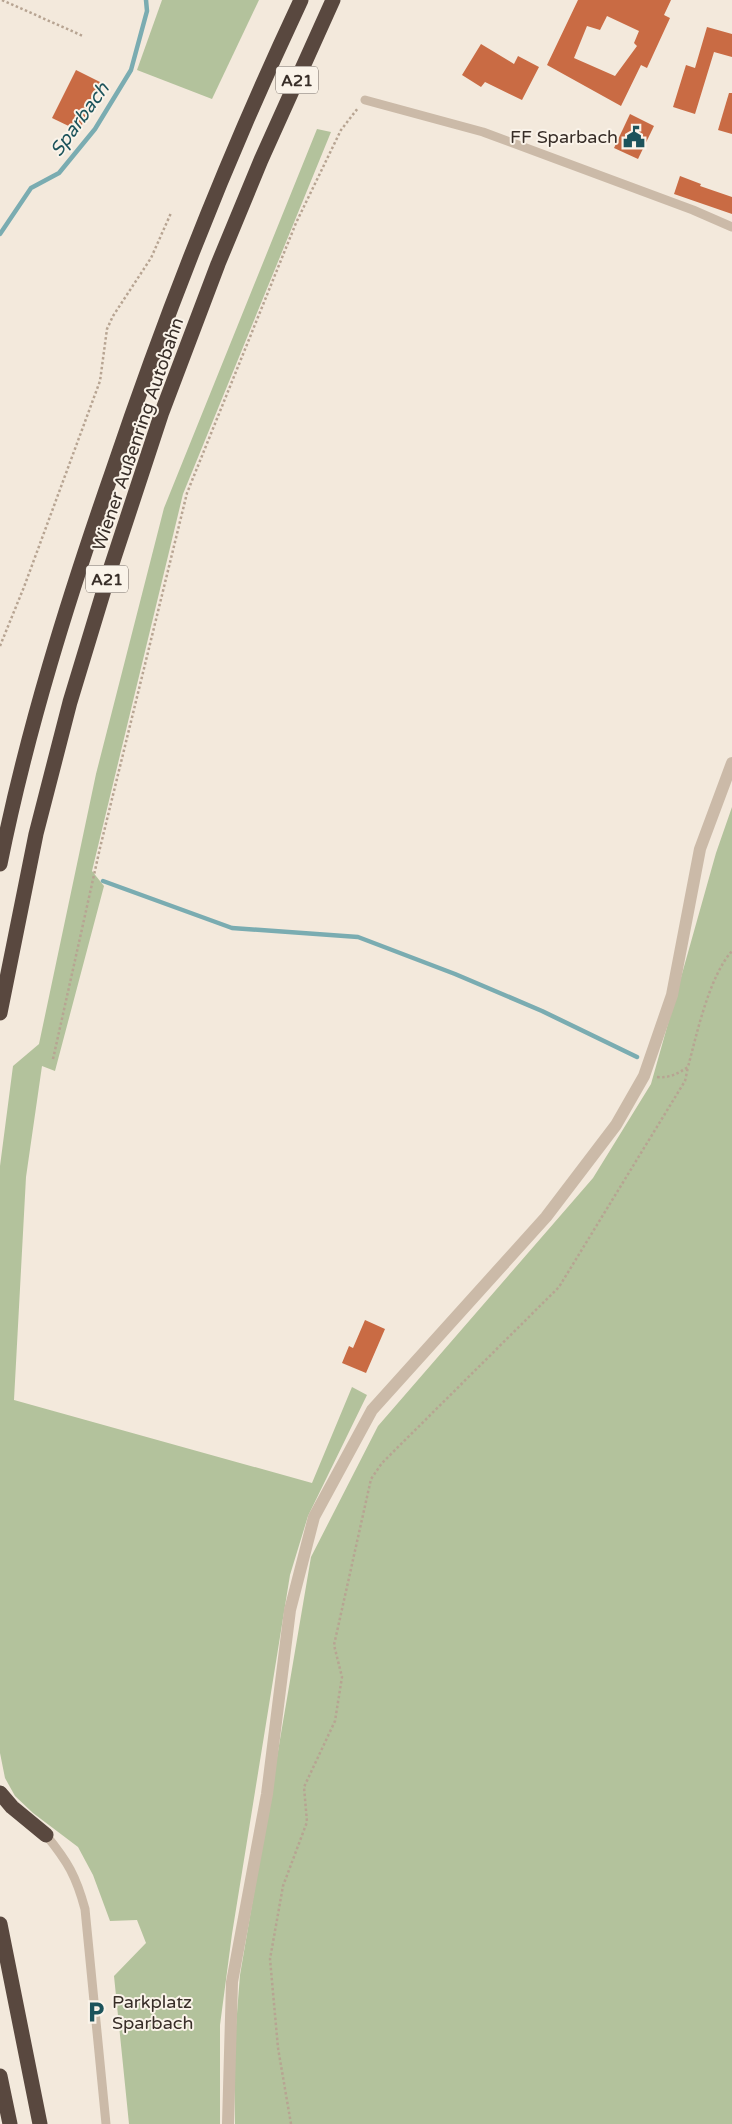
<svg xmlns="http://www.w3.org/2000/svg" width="732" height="2124" font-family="'Varela Round',sans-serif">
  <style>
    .green { fill: #b3c29c }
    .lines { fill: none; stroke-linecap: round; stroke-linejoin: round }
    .stream { stroke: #7aacb1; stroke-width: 4.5 }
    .building { fill: #c96b44; fill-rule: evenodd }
    .path { stroke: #b7a492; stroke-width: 2.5; stroke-dasharray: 2.5 2.5; stroke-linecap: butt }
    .service { stroke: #cbbaa8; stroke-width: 9 }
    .tertiary { stroke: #cbbaa8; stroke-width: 12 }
    .motorway { stroke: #59483f; stroke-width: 15 }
    .labels { text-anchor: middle; stroke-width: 4; stroke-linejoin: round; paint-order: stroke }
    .shield { fill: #faf3e9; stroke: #726962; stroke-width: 1 }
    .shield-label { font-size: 16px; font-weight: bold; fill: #382e28 }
    .poi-label { font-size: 18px; fill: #382e28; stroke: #faf3e9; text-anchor: end }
    .street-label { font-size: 18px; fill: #382e28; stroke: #faf3e9 }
    .water-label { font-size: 19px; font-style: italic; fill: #1c535b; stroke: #faf3e9 }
  </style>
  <rect width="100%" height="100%" fill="#f3e9dc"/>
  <g class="green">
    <polygon points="162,0 259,0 212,99 137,70"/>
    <polygon points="317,129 331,132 183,494 92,871 104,886 55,1071 42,1066 26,1177 14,1400 312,1483 352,1387 367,1395 308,1516 290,1575 232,1934 220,2025 220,2124 129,2124 114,1976 146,1943 137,1920 110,1921 93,1875 78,1847 33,1813 15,1796 5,1778 0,1753 0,1166 13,1066 39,1044 96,774 164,508"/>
    <polygon points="732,807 732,2124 235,2124 234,2052 240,1975 311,1557 378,1426 593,1178 651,1084 716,853"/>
  </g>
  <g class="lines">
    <g class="stream">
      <polyline points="0,234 31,188 59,173 95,129 131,70 147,11 146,0"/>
      <polyline points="103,881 232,928 358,937 455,974 542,1011 637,1057"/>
    </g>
  </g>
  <g class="building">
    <path d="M 578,0 L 671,0 L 664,15 L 670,18 L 647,68 L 641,65 L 621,106 L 547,65 ZM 607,16 L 639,31 L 634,43 L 637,46 L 615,76 L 574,58 L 587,26 L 600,30 Z"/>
    <polygon points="707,27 732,34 732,57 714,52 695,114 673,107 686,65 695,68"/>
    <polygon points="481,44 514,64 518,56 539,67 522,100 485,82 481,87 462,75"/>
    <polygon points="76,70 102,83 79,131 52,118"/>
    <polygon points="729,93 732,93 732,134 718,130"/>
    <polygon points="630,114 654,126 638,159 614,148"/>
    <polygon points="680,176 701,184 700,186 732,197 732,214 674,194"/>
    <polygon points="365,1320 385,1329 366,1373 342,1363 349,1346 353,1348"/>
  </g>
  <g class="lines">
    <g class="path">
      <polyline points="2,0 83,36"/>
      <polyline points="0,646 24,587 100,381 107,329 113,316 151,258 171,213"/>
      <polyline points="53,1059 100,848 187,493 296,223 341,130 358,108"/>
      <path d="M 657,1077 C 670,1078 677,1074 688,1067 C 697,1033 709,977 732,951"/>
      <polyline points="291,2124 278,2048 270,1959 283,1886 307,1822 304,1787 335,1721 342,1677 334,1645 371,1479 382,1463 559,1287 685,1081 688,1067"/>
    </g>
    <g class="service">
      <polyline points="365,100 483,132 693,210 732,227"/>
      <path d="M 46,1835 C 68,1862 76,1876 85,1909 L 106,2124"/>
    </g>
    <polyline class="tertiary" points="228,2124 232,1982 267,1794 290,1610 314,1517 372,1410 546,1217 616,1125 644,1076 672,995 700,849 732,763"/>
    <g class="motorway">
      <path d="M 0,864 C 27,730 68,599 113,470 C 167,310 229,153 301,0"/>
      <polyline points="0,1013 36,834 70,702 110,570 162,412 218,264 261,160 333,0"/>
      <polyline points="0,1793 12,1807 46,1835"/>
      <polyline points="0,1924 40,2124"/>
      <polyline points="0,2076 10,2124"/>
    </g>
  </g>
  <defs>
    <g id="civic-bare" transform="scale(1.725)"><path d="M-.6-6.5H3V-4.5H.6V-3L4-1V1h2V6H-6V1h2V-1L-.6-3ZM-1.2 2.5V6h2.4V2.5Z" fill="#1c535b" stroke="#faf3e9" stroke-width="2.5" paint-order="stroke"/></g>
    <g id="parking-bare" transform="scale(1.725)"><path d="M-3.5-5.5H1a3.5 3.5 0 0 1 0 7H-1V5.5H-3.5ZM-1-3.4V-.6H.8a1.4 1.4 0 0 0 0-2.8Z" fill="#1c535b" stroke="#faf3e9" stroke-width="2.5" paint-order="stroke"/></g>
  </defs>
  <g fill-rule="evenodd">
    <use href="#civic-bare" x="634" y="137"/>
    <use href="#parking-bare" x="96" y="2012"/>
  </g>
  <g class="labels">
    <g class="shield">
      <rect x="276" y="66.5" width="42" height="27" rx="4"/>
      <rect x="86" y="565.5" width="42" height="27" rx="4"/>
    </g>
    <g class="shield-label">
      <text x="297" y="86">A21</text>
      <text x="107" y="585">A21</text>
    </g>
    <g class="poi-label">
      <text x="618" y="143">FF Sparbach</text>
      <text x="112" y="2008" text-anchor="start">Parkplatz<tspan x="112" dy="21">Sparbach</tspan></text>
    </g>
    <g class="street-label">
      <text transform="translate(138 434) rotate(-71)" y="6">Wiener Außenring Autobahn</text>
    </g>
    <g class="water-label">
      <text transform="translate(79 119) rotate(-54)" y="7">Sparbach</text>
    </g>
  </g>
</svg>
